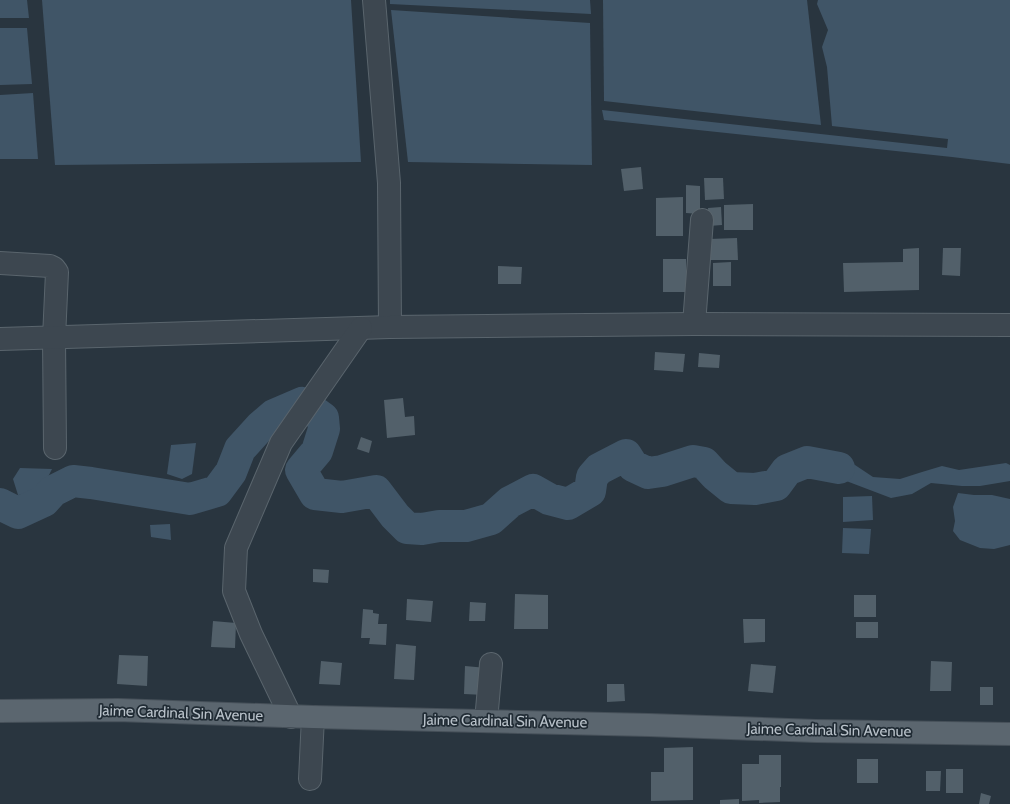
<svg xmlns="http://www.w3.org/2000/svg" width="1010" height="804" font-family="Cabin,sans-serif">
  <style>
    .water { fill: #405567 }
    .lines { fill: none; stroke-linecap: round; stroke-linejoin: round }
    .river { stroke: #405567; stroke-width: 32 }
    .building { fill: #52606a }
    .minor-casing { stroke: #5a656d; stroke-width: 24 }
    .major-casing { stroke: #465059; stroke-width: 24 }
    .minor { stroke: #3d4750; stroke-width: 22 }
    .major { stroke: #5b666f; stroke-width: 22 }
    .labels { text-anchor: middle; stroke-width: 3.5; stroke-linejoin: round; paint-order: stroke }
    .street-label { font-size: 15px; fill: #b9c2ca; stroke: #212c35 }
  </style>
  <rect width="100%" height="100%" fill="#29353f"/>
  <g class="water">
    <polygon points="0,0 27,0 29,18 0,18"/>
    <polygon points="42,0 351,0 361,162 55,165"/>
    <polygon points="390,0 590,0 591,14 390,4"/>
    <polygon points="603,0 807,0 821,125 604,101"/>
    <polygon points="818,0 1010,0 1010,164 952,157 604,120 602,110 947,148 948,139 832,126 827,67 822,47 828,30 817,4"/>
    <polygon points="391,10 590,23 592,165 408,162"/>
    <polygon points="0,28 27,28 32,84 0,85"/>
    <polygon points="33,93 38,159 0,159 0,95"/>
    <polygon points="196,443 192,474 182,479 167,474 171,445"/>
    <polygon points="811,453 832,460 849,461 873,477 900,479 922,472 942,466 959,470 1006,463 1010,465 1010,481 980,486 962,486 931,483 912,494 891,498 841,479 818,469 796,467 777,474 794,459"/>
    <polygon points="20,468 52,469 44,485 39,493 18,495 13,479"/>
    <polygon points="958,493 974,495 992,495 1010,499 1010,545 994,549 980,548 960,540 953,531 955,521 953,507"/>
    <polygon points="872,496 873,520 843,522 843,497"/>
    <polygon points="170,524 171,540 151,537 150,525"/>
    <polygon points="843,528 871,529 869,554 842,553"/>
  </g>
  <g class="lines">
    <polyline class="river" points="0,504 18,513 44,501 53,491 73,481 91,483 190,499 217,491 231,472 240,449 260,427 274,415 302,403 323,418 324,429 317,451 301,470 315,494 342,497 376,491 395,516 407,528 422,529 439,526 466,526 491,519 510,502 533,490 549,499 568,504 590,491 592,477 599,469 626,455 633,466 648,473 662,471 693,461 704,463 715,475 731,488 755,489 776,485 787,470 807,462 839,468"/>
  </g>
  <g class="building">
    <polygon points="641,167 643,189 624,191 621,169"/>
    <polygon points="704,178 723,178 724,199 705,200"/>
    <polygon points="686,185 700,186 700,214 686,213"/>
    <polygon points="683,197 683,236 656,236 656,198"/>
    <polygon points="753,204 753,230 724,230 724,205"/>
    <polygon points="721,207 722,225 709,226 708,208"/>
    <polygon points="737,238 738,260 710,260 709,239"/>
    <polygon points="919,248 919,290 844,292 843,263 903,262 903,249"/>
    <polygon points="943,248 961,248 960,276 942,275"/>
    <rect x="663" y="259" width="23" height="33"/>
    <polygon points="731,262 731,286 713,286 713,263"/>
    <polygon points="498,266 522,267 521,284 498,284"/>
    <polygon points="655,352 685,354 683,372 654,370"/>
    <polygon points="699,353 720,355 719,368 698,367"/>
    <polygon points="403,398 405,417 414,416 415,435 387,438 384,400"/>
    <polygon points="361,437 372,441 369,453 357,449"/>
    <polygon points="313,569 329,570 328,583 313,582"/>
    <polygon points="515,594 548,595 548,629 514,629"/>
    <rect x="854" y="595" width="22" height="22"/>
    <polygon points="407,599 433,601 431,622 406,620"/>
    <polygon points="470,602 486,603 485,621 469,621"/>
    <polygon points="363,609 373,610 373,613 379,614 378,624 387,624 386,645 369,644 370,638 361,638"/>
    <polygon points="743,619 765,619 765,642 744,643"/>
    <polygon points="213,621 236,623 235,648 211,647"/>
    <rect x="856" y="622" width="22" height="16"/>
    <polygon points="396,644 416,646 414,680 394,679"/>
    <polygon points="119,655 148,656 147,686 117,684"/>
    <polygon points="321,661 342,663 340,685 319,684"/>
    <polygon points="931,661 952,662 951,691 930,691"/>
    <polygon points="751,664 776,666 773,693 748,691"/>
    <polygon points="465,666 487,668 485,695 464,694"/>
    <polygon points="607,684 624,684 625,701 607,702"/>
    <rect x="980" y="687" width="13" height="18"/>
    <polygon points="693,747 693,800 651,801 651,772 664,772 664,748"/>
    <polygon points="759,755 781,755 781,787 780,787 780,802 759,803 759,800 742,801 742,764 759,764"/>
    <rect x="857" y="759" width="21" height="24"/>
    <rect x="946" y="769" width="17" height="24"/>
    <polygon points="926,771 941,771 940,791 926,791"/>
    <polygon points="981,793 991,796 989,804 979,804"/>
    <polygon points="739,799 739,804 720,804 720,800"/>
  </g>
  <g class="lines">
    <g class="minor-casing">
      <g id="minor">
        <polyline points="374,0 389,183 390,327"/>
        <polyline points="0,263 50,266 54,268 57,272 54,338 55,448"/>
        <polyline points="694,324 702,220"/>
        <polyline points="0,339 390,327 694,324 1010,325"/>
        <polyline points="291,717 251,634 234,591 236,548 281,443 361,328"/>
        <polyline points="486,721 491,664"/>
        <polyline points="310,779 313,717"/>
      </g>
    </g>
    <g class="major-casing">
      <polyline id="major" points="0,711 118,710 313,717 396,719 649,725 816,731 1010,734"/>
    </g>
    <use href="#minor" class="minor"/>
    <use href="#major" class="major"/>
  </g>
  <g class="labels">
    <g class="street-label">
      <text transform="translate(181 713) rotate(2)" y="5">Jaime Cardinal Sin Avenue</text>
      <text transform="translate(505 721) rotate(1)" y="5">Jaime Cardinal Sin Avenue</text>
      <text transform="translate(829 730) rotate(1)" y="5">Jaime Cardinal Sin Avenue</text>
    </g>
  </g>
</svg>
